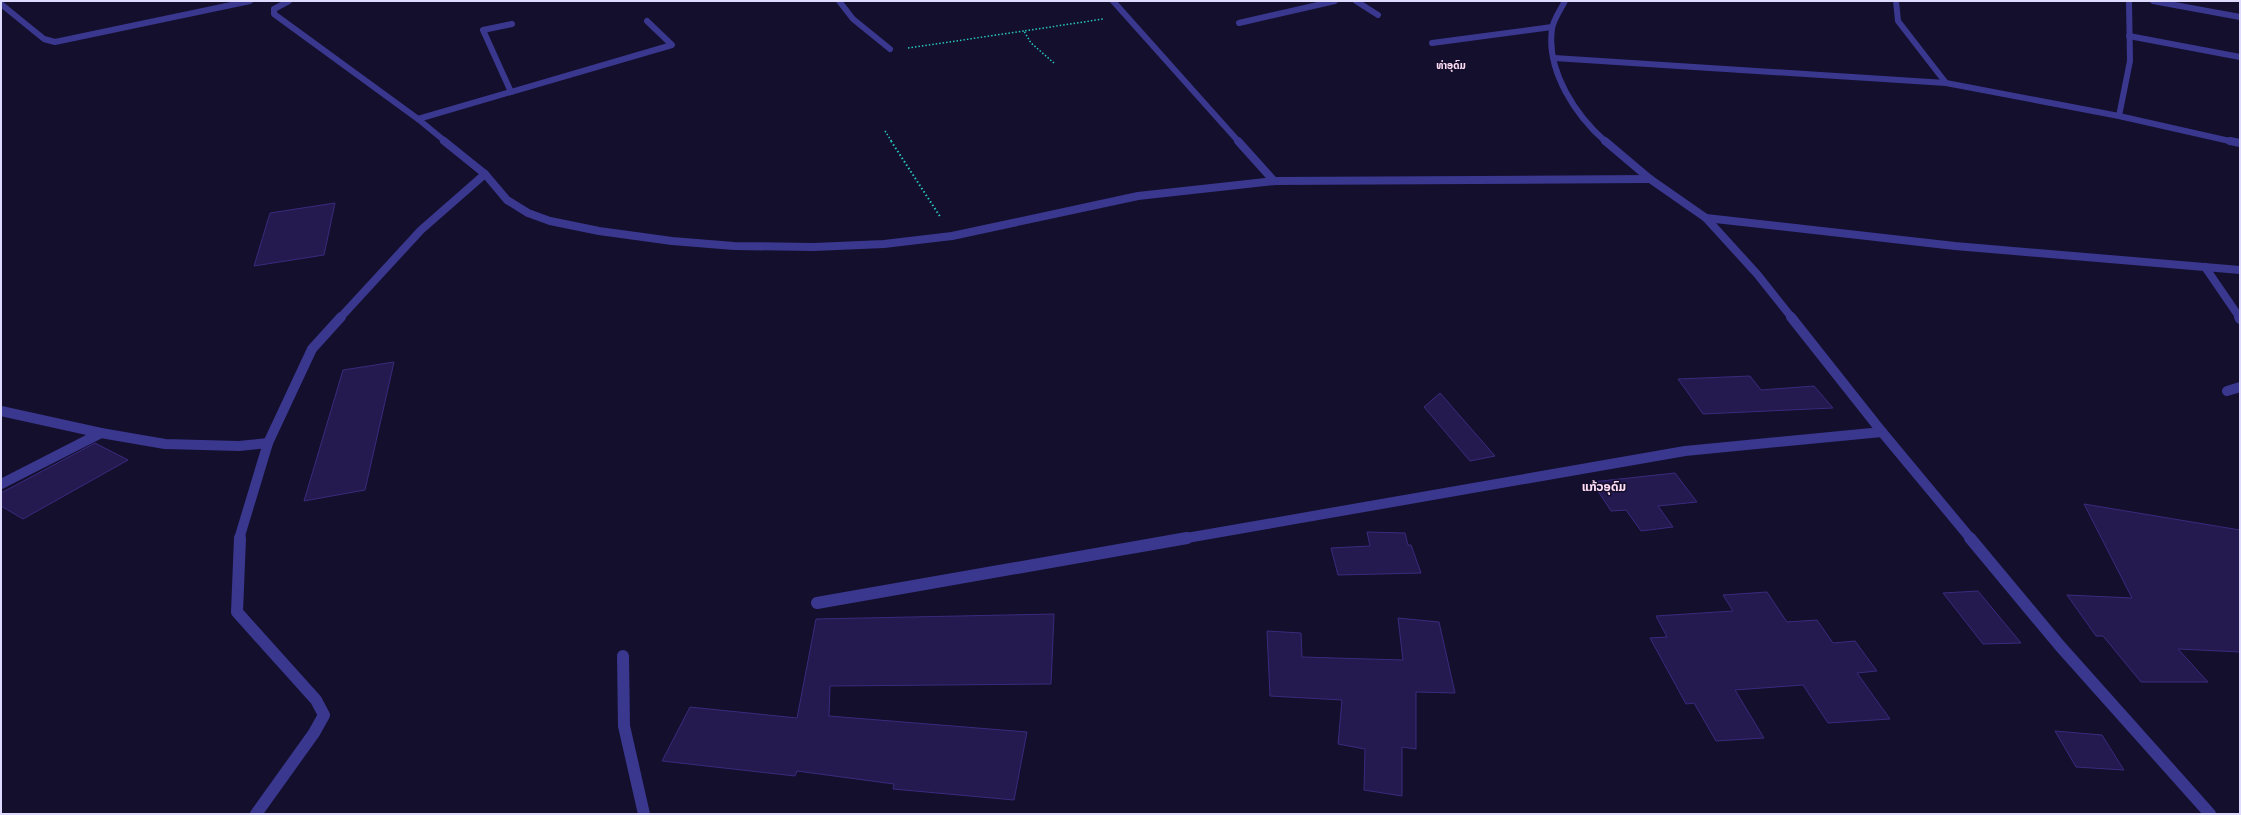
<svg xmlns="http://www.w3.org/2000/svg" width="2241" height="815" font-family="Rubik,'Noto Sans Lao',sans-serif">
  <style>
    .building { fill: #241a4f; stroke: #3a2a7d }
    .lines { fill: none; stroke-linecap: round; stroke-linejoin: round }
    .path-far1 { stroke: #27c7bc; stroke-width: 1.5; stroke-dasharray: 1.5 2; stroke-linecap: butt }
    .path { stroke: #27c7bc; stroke-width: 2; stroke-dasharray: 1.5 2.5; stroke-linecap: butt }
    .lane-far3 { stroke: #3a378f; stroke-width: 6 }
    .lane-far2 { stroke: #3a378f; stroke-width: 8 }
    .lane-far1 { stroke: #3a378f; stroke-width: 10 }
    .lane { stroke: #3a378f; stroke-width: 12 }
    .street-far3 { stroke: #3a378f; stroke-width: 6 }
    .street-far2 { stroke: #3a378f; stroke-width: 8 }
    .street-far1 { stroke: #3a378f; stroke-width: 10 }
    .street { stroke: #3a378f; stroke-width: 12 }
    .labels { text-anchor: middle; stroke-width: 3; stroke-linejoin: round; paint-order: stroke }
    .far-quarter-label { font-size: 10px; font-weight: bold; fill: #ffddf3; stroke: #140f2d }
    .quarter-label { font-size: 12px; font-weight: bold; fill: #ffddf3; stroke: #140f2d }
  </style>
  <rect width="100%" height="100%" fill="#140f2d"/>
  <g class="building">
    <polygon points="335,203 324,255 254,266 270,213"/>
    <polygon points="394,362 365,490 304,501 343,370"/>
    <polygon points="1750,376 1761,390 1814,386 1833,408 1703,414 1678,379"/>
    <polygon points="1440,393 1495,456 1470,461 1424,407"/>
    <polygon points="95,443 128,460 23,519 1,506 1,493"/>
    <polygon points="1675,473 1697,502 1658,506 1673,527 1641,531 1626,510 1611,511 1592,482"/>
    <polygon points="2084,504 2240,530 2240,652 2178,649 2208,682 2141,682 2103,636 2096,636 2067,595 2132,598"/>
    <polygon points="1367,532 1405,533 1408,545 1411,545 1421,573 1338,575 1331,548 1370,546"/>
    <polygon points="1978,591 2021,643 1983,644 1943,593"/>
    <polygon points="1767,592 1787,622 1817,620 1833,643 1855,641 1877,671 1857,673 1890,719 1828,723 1803,685 1735,690 1764,738 1716,741 1694,703 1686,704 1650,638 1667,637 1656,616 1733,611 1723,595"/>
    <polygon points="1054,614 1051,684 830,686 829,716 1027,732 1014,800 893,789 894,784 797,771 795,776 662,761 690,707 797,718 816,619"/>
    <polygon points="1398,618 1439,622 1455,693 1416,692 1416,749 1402,747 1402,796 1364,790 1365,749 1338,744 1342,700 1270,696 1267,631 1301,633 1302,657 1403,660"/>
    <polygon points="2055,731 2102,735 2124,770 2076,767"/>
  </g>
  <g class="lines">
    <g class="path-far1">
      <polyline points="908,48 1024,31"/>
      <polyline points="1054,63 1031,43 1024,31 1103,19"/>
      <polyline points="885,131 892,142"/>
    </g>
    <polyline class="path" points="891,141 941,218"/>
    <g class="lane-far3">
      <polyline points="839,1 853,19 890,49"/>
      <polyline points="2153,1 2240,17"/>
      <polyline points="1239,23 1335,1"/>
      <polyline points="2129,36 2240,57"/>
      <polyline points="1432,43 1552,27"/>
      <polyline points="511,92 483,30 512,24"/>
      <polyline points="418,119 672,45 647,21"/>
    </g>
    <g class="lane-far2">
      <polyline points="1706,218 1955,246 2240,270"/>
      <polyline points="2205,267 2240,318"/>
    </g>
    <g class="lane-far1">
      <polyline points="2239,317 2240,319"/>
      <polyline points="2227,391 2240,387"/>
      <polyline points="1181,539 1685,451 1882,432"/>
    </g>
    <polyline class="lane" points="817,603 1187,538"/>
    <g class="street-far3">
      <polyline points="289,1 274,9 274,14 418,119 446,142"/>
      <polyline points="1113,1 1239,142"/>
      <polyline points="1356,1 1378,15"/>
      <path d="M 1565,1 C 1561,9 1553,20 1552,29 C 1546,71 1576,116 1606,142"/>
      <polyline points="1896,1 1898,21 1946,83"/>
      <polyline points="1,4 44,39 55,42 250,1"/>
      <polyline points="1554,58 1946,83 2119,116 2234,142"/>
      <polyline points="2119,116 2130,61 2129,1"/>
    </g>
    <g class="street-far2">
      <polyline points="444,141 485,174 507,200 528,213 550,221 599,231 672,241 734,246 814,247 884,244 952,236 1138,196 1274,181 1650,179"/>
      <polyline points="1238,141 1274,181"/>
      <polyline points="1605,141 1650,179 1706,218 1757,274 1792,318"/>
      <polyline points="2230,141 2240,143"/>
      <polyline points="340,318 421,230 485,174"/>
    </g>
    <g class="street-far1">
      <polyline points="1791,317 1882,432 1971,539"/>
      <polyline points="1,411 101,433"/>
      <polyline points="1,484 101,433 165,444 239,446 268,443"/>
      <polyline points="239,539 268,443 312,349 341,317"/>
    </g>
    <g class="street">
      <polyline points="240,538 237,612 316,700 324,715 314,733 256,814"/>
      <polyline points="1970,538 2060,646 2210,814"/>
      <polyline points="623,656 624,726 644,814"/>
    </g>
  </g>
  <g class="labels">
    <g class="far-quarter-label">
      <text x="1451" y="69">ທ່າອຸດົມ</text>
    </g>
    <g class="quarter-label">
      <text x="1604" y="491">ແກ້ວອຸດົມ</text>
    </g>
  </g>
  <rect width="2241" height="815" fill="none" stroke="#dfdbff" stroke-width="4"/>
</svg>
